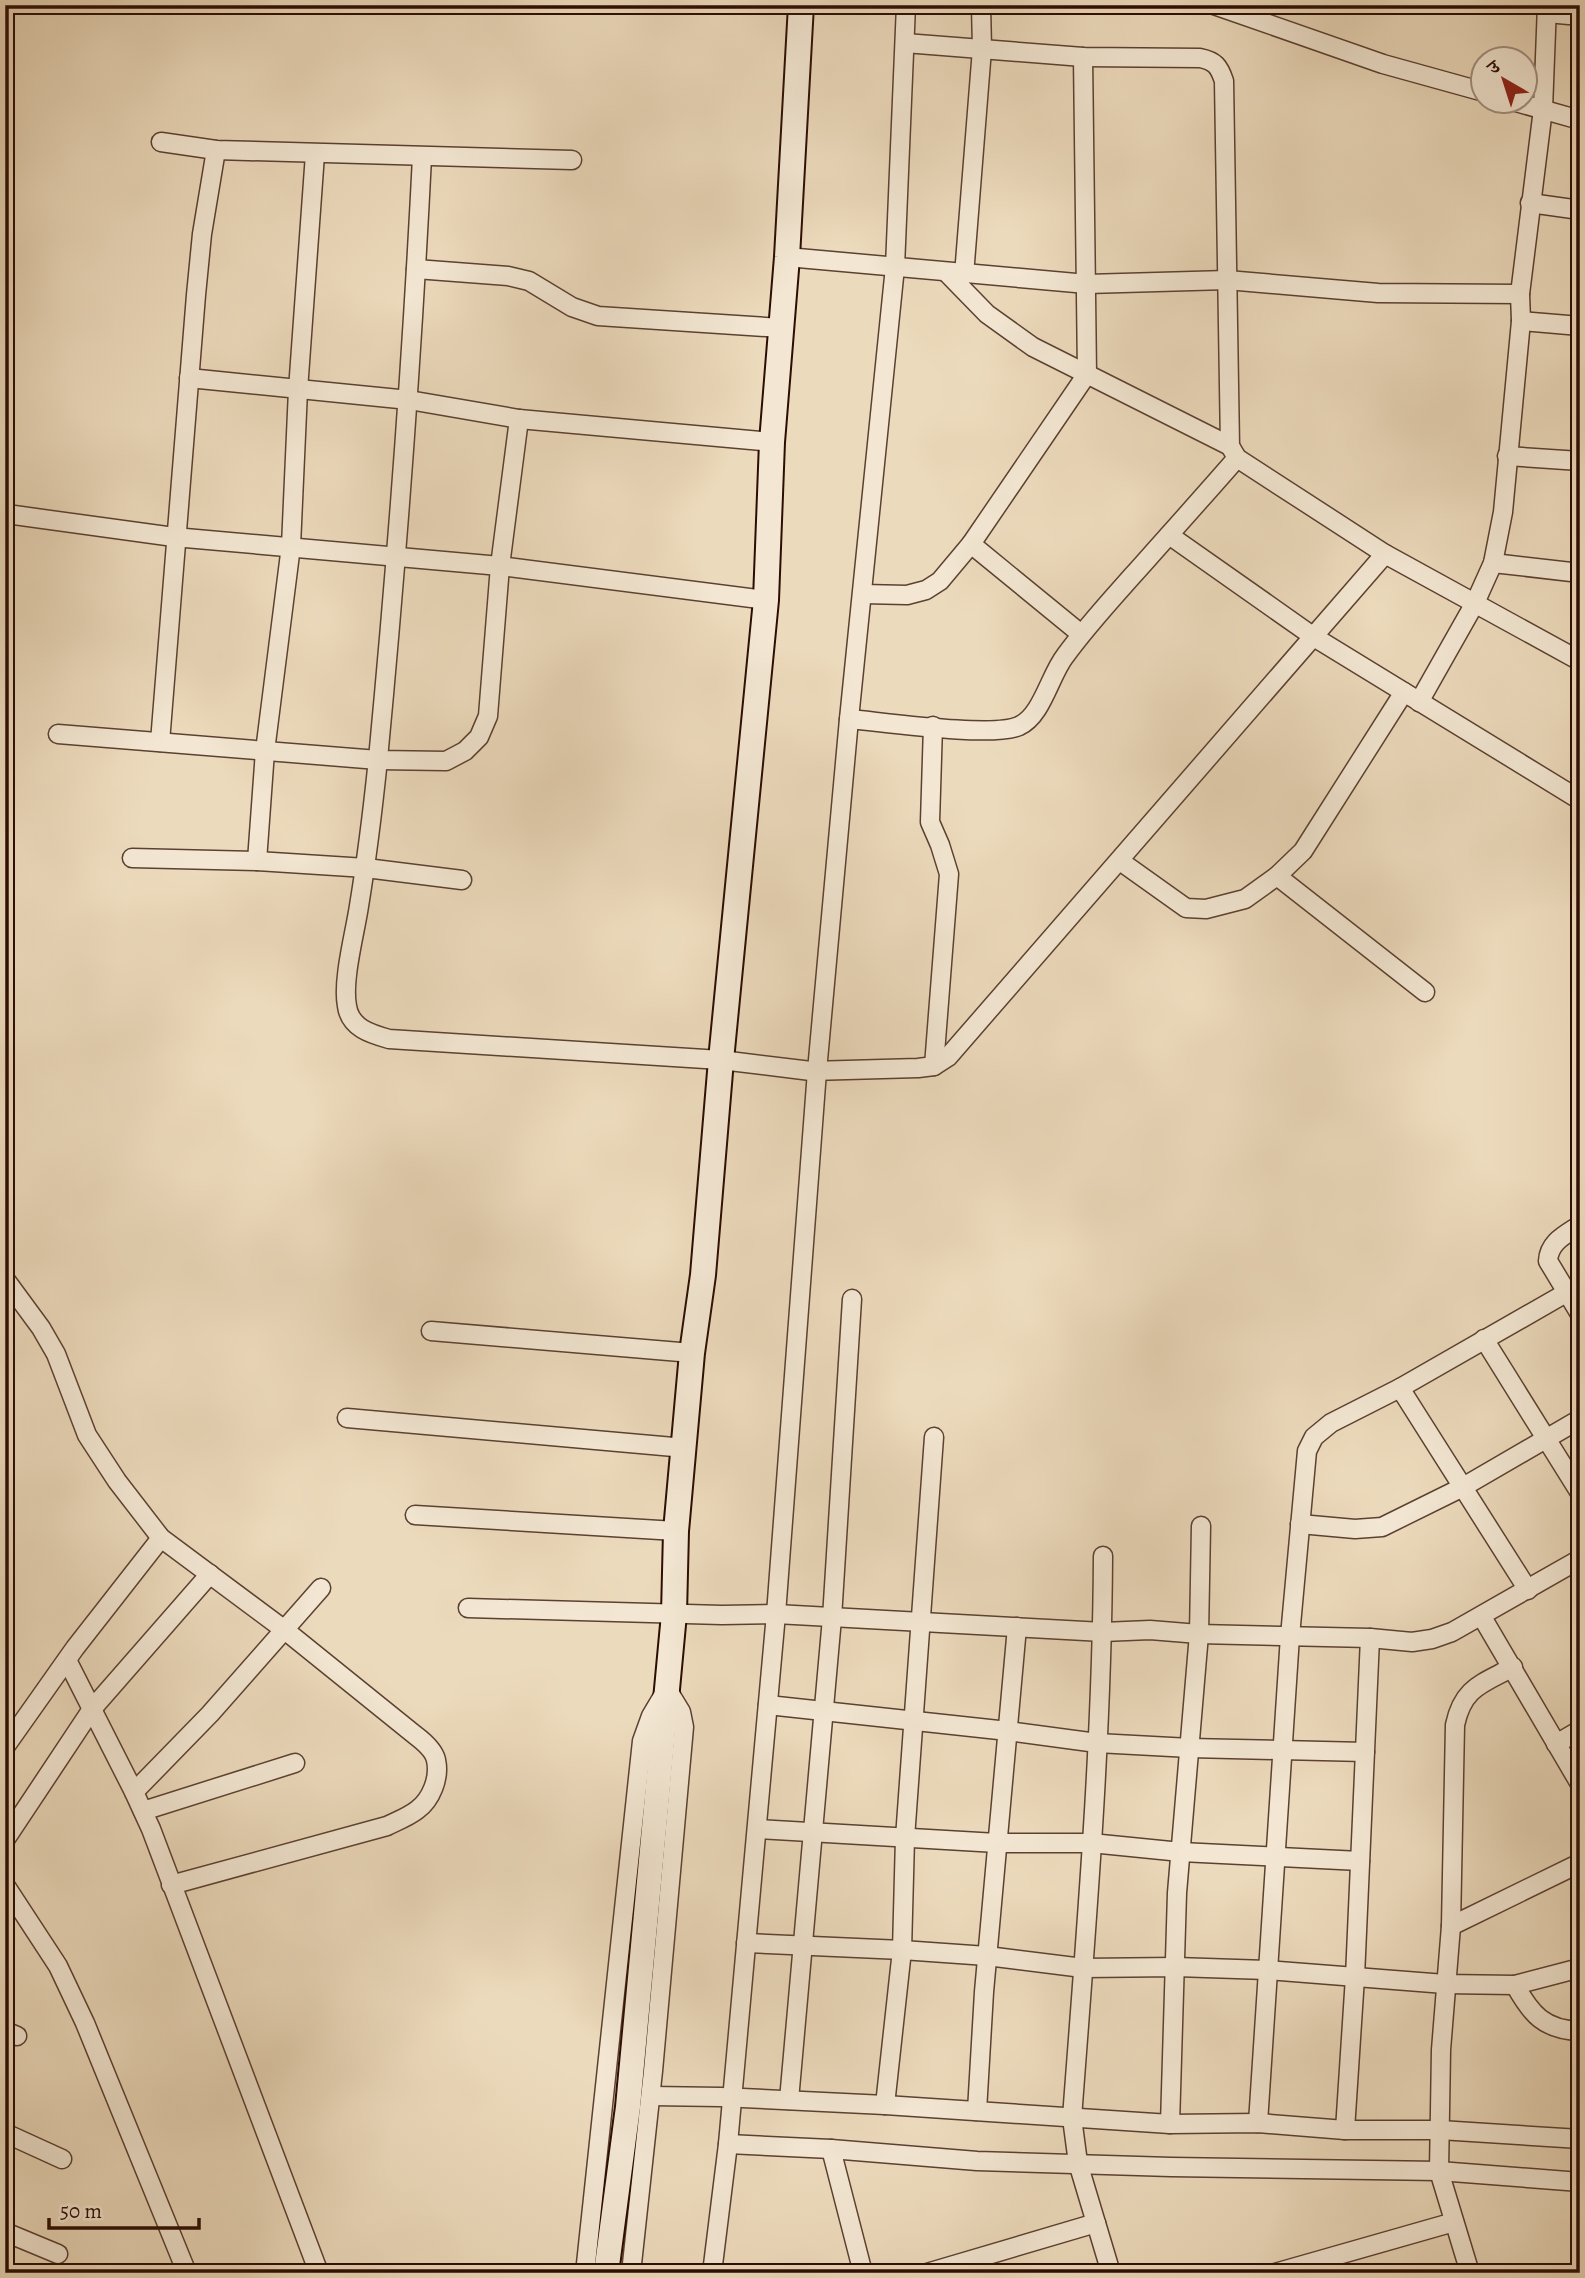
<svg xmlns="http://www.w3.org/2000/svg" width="1585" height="2278" font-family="Alegreya,'Noto Serif Devanagari',serif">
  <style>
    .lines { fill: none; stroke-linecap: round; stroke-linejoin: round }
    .street-casing { stroke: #5c4031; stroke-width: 21 }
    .secondary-casing { stroke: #2c0d03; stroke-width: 28 }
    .street { stroke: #f3e7d3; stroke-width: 18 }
    .secondary { stroke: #f3e7d3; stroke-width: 24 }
  </style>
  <rect width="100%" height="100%" fill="#ecdabc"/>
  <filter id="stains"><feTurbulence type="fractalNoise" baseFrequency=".00286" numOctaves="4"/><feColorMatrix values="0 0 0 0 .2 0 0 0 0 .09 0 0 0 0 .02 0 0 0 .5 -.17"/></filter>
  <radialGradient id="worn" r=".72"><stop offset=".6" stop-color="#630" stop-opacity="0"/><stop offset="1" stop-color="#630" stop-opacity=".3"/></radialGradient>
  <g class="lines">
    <g class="street-casing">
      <g id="street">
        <polyline points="1214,5 1383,64 1484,92"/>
        <polyline points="1547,13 1580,16"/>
        <path d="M 905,43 L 1083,57 L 1200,58 C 1215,61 1219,66 1224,81 L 1230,446 L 1237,458 L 1385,554 L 1580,661"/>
        <polyline points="1516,102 1580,120"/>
        <polyline points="161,142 216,150 572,160"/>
        <path d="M 422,157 C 412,358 397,559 378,759 C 373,808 367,857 359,906 C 355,933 342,980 347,1006 C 350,1028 371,1034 389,1039 L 721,1060 L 811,1071 L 918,1068 L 934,1066 L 948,1057 L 1385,554"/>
        <polyline points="1530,203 1580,210"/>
        <polyline points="787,257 1087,284 1227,280 1378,293 1520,294"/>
        <polyline points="416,269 508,276 529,281 572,307 598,316 781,328"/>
        <polyline points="947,273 987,314 1033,347 1230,446"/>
        <polyline points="964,275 982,49 981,5"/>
        <polyline points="1521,321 1580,326"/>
        <polyline points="189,378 409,400 519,419 772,442"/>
        <polyline points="1507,456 1580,461"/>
        <polyline points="14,515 174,537 500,566 766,600"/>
        <polyline points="1169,535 1314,637 1580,800"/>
        <polyline points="971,544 1081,634"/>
        <polyline points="1493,563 1580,573"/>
        <polyline points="863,594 907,595 926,590 940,581 971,544 1087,374 1083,57"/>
        <polyline points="1419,702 1475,603 1493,563 1503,512 1521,321 1520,294 1543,109 1547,5"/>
        <path d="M 849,719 C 883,722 993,738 1019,726 C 1042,716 1050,675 1065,656 C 1086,627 1110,601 1134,574 C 1168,536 1203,497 1237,458"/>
        <polyline points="933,726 930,822 940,845 949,874 934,1066"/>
        <polyline points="58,734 378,760 446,761 465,751 479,737 488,716 500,566 519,419"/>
        <polyline points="160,742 196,295 202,234 216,150"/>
        <polyline points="132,858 257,861 366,868 462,880"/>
        <polyline points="257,861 265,751 291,546 298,390 315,154"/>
        <polyline points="1120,861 1186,908 1206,909 1245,899 1277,876 1303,851 1404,692"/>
        <polyline points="1277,876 1425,992"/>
        <path d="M 1580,1225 C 1565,1235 1549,1242 1548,1261 L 1580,1314"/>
        <path d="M 5,1279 L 41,1328 L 56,1354 L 87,1435 L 117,1481 L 161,1538 L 286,1631 L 415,1735 C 423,1741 434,1750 436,1760 C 440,1778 431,1800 417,1810 C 408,1817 397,1821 387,1826 L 171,1885"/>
        <polyline points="431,1331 692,1353"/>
        <polyline points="1484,1339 1580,1493"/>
        <polyline points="1400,1388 1528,1590"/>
        <polyline points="347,1418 685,1448"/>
        <polyline points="415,1515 676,1531"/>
        <polyline points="1300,1524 1355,1529 1382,1527 1463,1487 1580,1419"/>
        <path d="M 1103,1556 C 1102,1744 1086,1931 1072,2118 L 1078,2163 L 1111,2273"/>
        <polyline points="468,1608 722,1615 776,1614 1103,1632 1150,1630 1199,1634 1370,1638 1412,1642 1432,1639 1452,1632 1580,1559"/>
        <polyline points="1482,1617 1580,1784"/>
        <polyline points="67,1660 134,1792 151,1829 319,2273"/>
        <polyline points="768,1705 1008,1731 1097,1743 1190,1748 1365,1752"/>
        <polyline points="1556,1744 1580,1730"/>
        <polyline points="5,1747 75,1648 161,1538"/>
        <polyline points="134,1792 210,1714 321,1588"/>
        <polyline points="143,1811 295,1763"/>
        <polyline points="757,1829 997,1843 1091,1843 1181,1852 1360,1861"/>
        <polyline points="5,1840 92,1709 210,1574"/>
        <polyline points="5,1885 58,1966 85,2023 187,2273"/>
        <polyline points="1451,1926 1580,1863"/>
        <polyline points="746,1943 902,1950 987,1956 1083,1968 1176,1967 1267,1970 1445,1984 1515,1985 1580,1968"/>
        <path d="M 1515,1985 C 1531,2014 1544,2030 1580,2031"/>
        <polyline points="5,2031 17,2036"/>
        <polyline points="651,2096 721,2097 885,2105 1170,2124 1258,2123 1345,2130 1440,2130 1580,2139"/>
        <polyline points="789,2100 832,1618 852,1299"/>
        <polyline points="885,2105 902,1950 905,1838 934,1437"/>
        <polyline points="977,2111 984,1992 1017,1627"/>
        <polyline points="1258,2123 1290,1636 1307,1451 1314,1437 1331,1423 1400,1388 1566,1293"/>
        <polyline points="1170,2124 1177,1893 1199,1634 1201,1526"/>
        <polyline points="1345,2130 1355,1977 1370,1638"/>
        <polyline points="5,2133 62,2159"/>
        <polyline points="728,2144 831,2149 977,2161 1171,2167 1439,2171 1580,2182"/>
        <polyline points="831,2149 863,2273"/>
        <polyline points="5,2232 58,2254"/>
        <polyline points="585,2273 642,1741 651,1716 667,1689 681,1712 684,1727 653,2071 631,2273"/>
        <polyline points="712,2273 728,2144 776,1614 817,1071 849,719 895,267 906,5"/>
        <polyline points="927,2273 1096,2223"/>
        <polyline points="1275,2273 1454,2222"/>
        <path d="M 1470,2273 L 1439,2171 L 1441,2050 L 1451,1926 L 1455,1725 C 1463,1687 1482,1684 1513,1667"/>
      </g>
    </g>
    <g class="secondary-casing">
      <polyline id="secondary" points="606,2273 628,2107 674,1614 676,1531 692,1353 703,1275 721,1060 766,600 772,442 787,257 801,5"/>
    </g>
    <use href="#street" class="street"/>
    <use href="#secondary" class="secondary"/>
  </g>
  <rect width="1585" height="2278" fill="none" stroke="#ecdabc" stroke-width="28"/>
  <rect x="7" y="7" width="1571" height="2264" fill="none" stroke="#2c0d03" stroke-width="3.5"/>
  <rect x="14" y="14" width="1557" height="2250" fill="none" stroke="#2c0d03" stroke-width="2"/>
  <g transform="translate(1504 80) rotate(321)"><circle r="33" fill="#f3e7d3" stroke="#a39080" stroke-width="2"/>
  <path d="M0-5L12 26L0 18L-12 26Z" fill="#8f2418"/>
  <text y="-10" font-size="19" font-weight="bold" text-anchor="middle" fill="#2c0d03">उ</text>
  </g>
  <path d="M49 2218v10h150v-10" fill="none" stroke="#2c0d03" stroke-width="3.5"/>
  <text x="60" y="2218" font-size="21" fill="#2c0d03" stroke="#f3e7d3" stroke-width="5" paint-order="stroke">50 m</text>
  <rect width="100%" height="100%" filter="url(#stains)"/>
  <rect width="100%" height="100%" fill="url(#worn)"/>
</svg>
